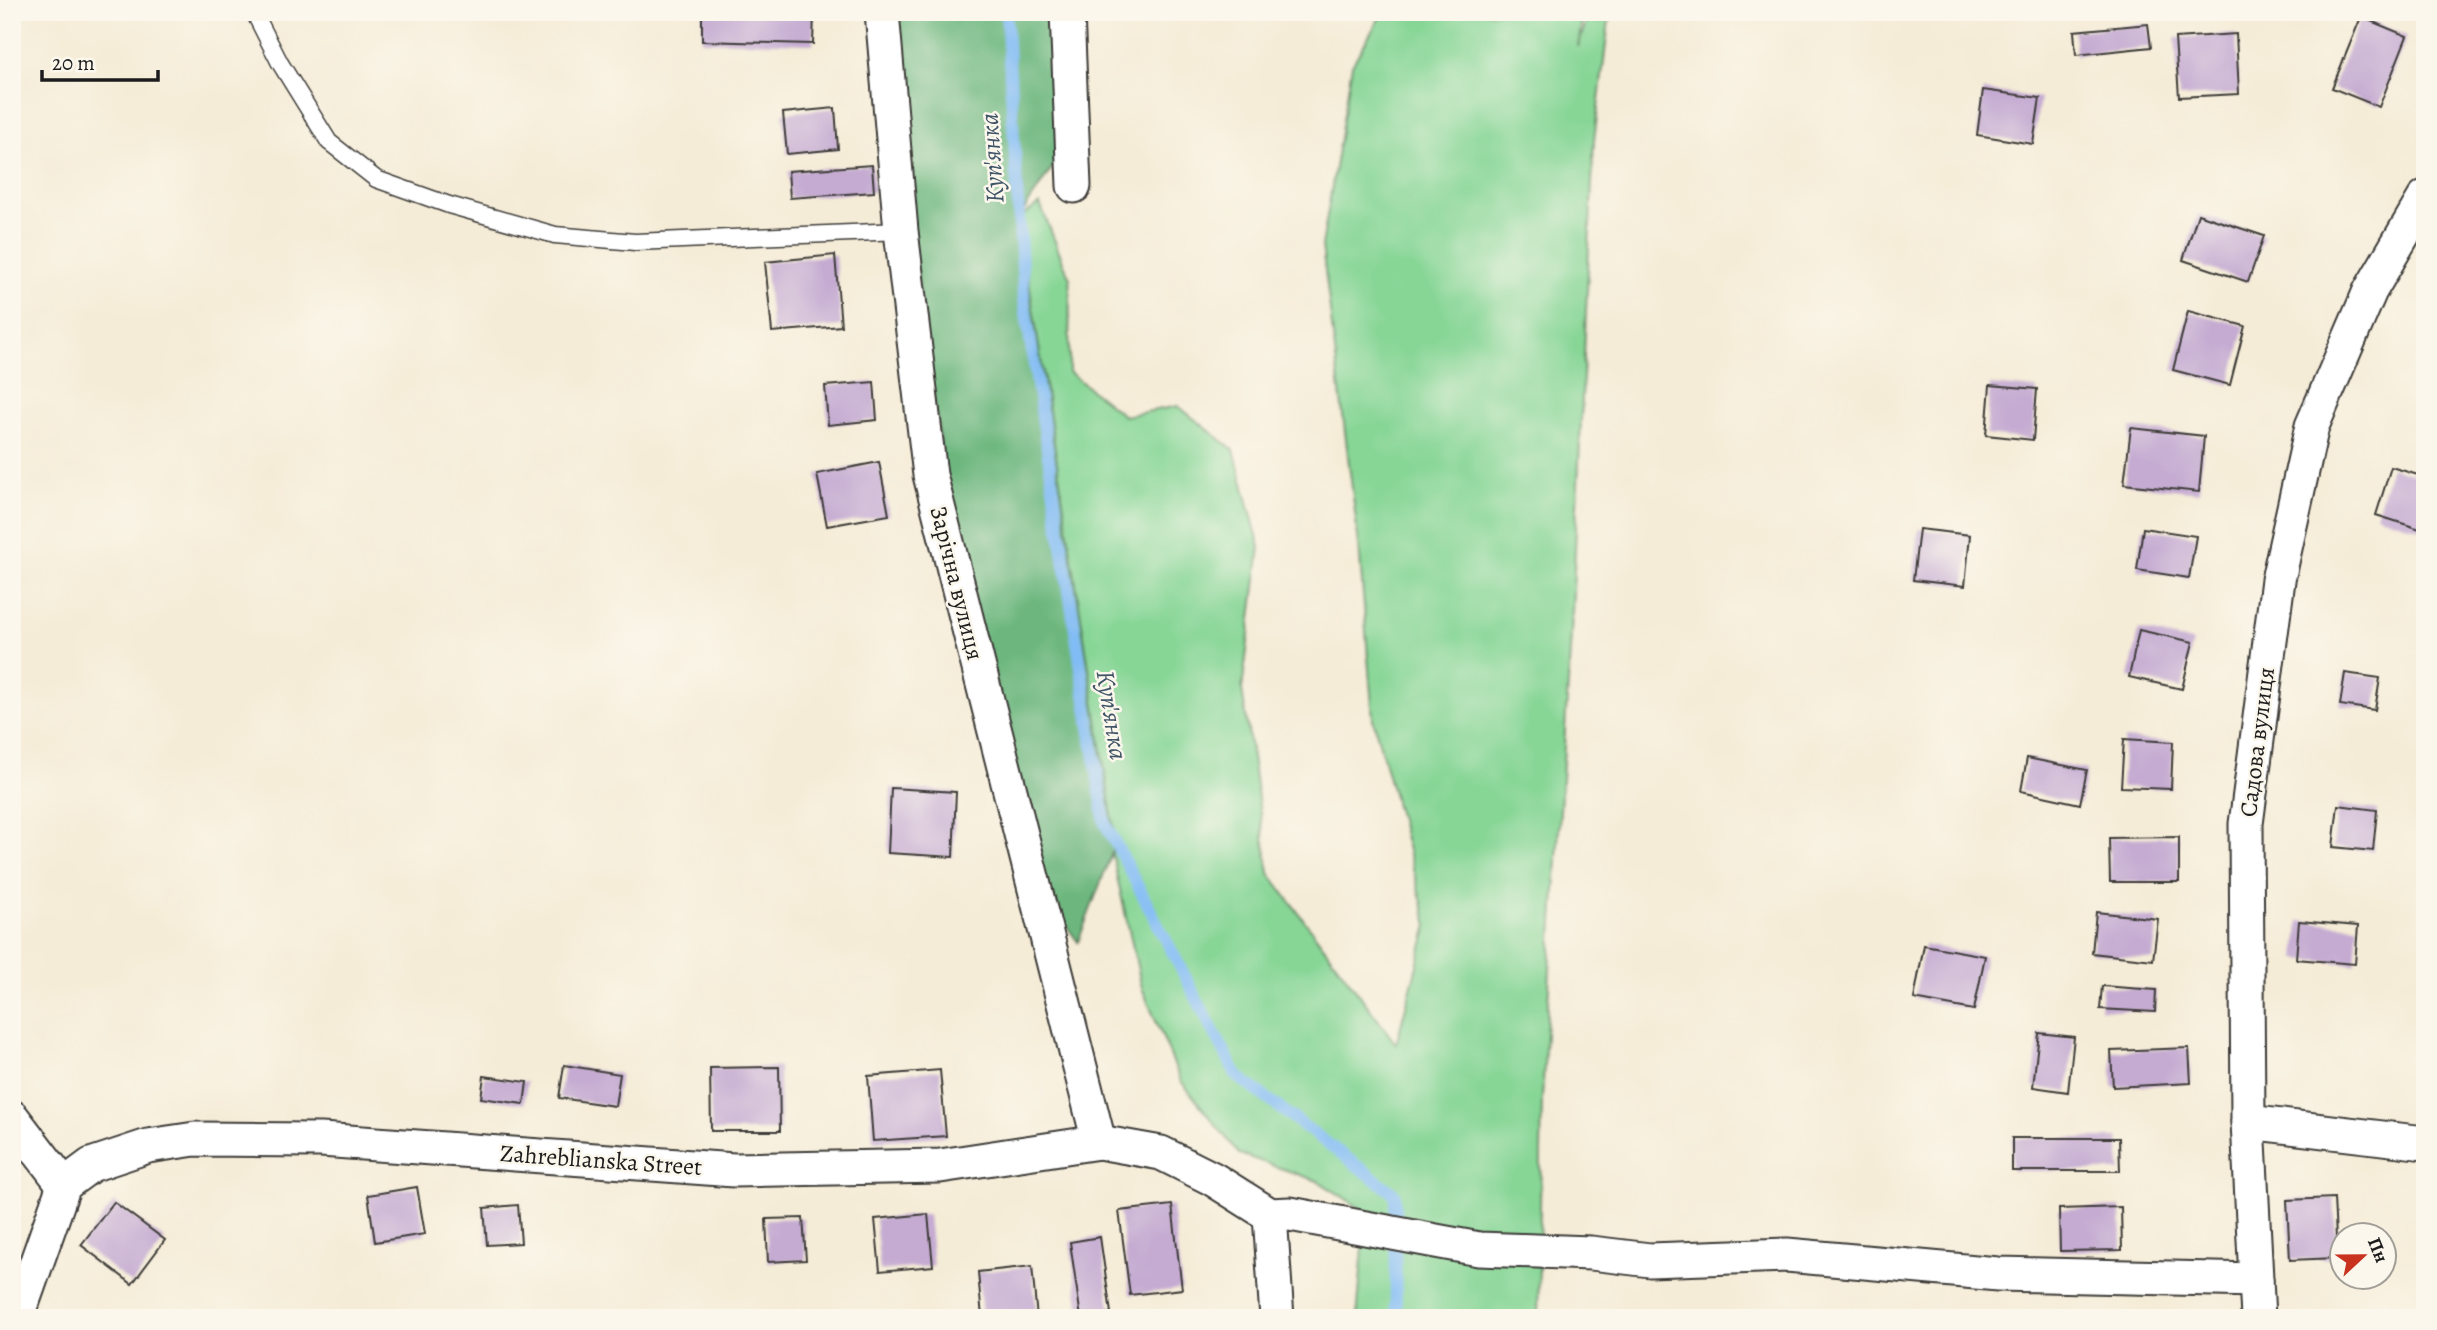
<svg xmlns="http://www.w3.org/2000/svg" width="2437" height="1330" font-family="Alegreya,serif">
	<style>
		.green { fill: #87d696; stroke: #527959; stroke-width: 2 }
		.forest { fill: #6db77f; stroke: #446a4e; stroke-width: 2 }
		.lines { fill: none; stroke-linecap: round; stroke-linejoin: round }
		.stream { stroke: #82bcf4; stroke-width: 12 }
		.building { fill: #c5abd2 }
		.service-casing { stroke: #3d3b38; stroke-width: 19 }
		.minor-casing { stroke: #3d3b38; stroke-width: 37 }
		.service { stroke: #fff; stroke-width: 16 }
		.minor { stroke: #fff; stroke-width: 33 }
		.labels { text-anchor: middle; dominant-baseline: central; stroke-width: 5; stroke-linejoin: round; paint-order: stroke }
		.street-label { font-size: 24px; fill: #1c1c1c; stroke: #fbf7ec }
		.water-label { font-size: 26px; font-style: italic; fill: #405468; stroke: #fbf7ec }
	</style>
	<rect width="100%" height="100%" fill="#fbf7ec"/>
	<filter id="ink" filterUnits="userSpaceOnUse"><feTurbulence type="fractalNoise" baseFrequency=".0143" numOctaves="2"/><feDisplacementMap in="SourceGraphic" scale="14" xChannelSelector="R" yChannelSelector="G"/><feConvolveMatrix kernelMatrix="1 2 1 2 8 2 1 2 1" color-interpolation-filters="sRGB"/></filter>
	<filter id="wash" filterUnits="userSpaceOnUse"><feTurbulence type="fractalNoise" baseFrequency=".00686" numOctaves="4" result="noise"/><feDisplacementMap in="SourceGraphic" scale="28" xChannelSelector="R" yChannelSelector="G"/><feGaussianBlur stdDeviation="1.57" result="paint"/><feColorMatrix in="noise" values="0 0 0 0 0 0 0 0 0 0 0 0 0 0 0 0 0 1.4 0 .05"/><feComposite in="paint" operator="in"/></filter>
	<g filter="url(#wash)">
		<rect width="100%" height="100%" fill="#f5ecd7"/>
		<path class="green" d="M1383,12H1583L1578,47L1589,12H1610L1594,140L1571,635L1542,1098L1538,1318H1357L1366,1212L1318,1181L1239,1154L1181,1081L1142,988L1105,823L1019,218L1040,204L1070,279L1069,372L1124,416L1178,406L1234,450L1260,547L1242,690L1269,873L1396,1044L1428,925L1373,719L1359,545L1322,246L1352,65Z"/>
		<path class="forest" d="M882,12H1060L1072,138L1019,218L1116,842L1078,942L1032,878L959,587Z"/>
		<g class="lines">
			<path class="stream" d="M1006,12L1024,300L1105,823L1237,1076L1395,1194L1396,1318"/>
		</g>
		<g id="blocks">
			<g class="building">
				<path d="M702,12H814L813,44L702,41Z"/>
				<path d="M2361,17L2407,36L2379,107L2332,88Z"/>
				<path d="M2148,24L2151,47L2076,55L2074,31Z"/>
				<path d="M2236,34L2239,94L2179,97L2175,38Z"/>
				<path d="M1983,90L2040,98L2033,144L1977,135Z"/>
				<path d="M835,108L838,149L787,154L783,113Z"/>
				<path d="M872,165L874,192L790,198L788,171Z"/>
				<path d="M2198,214L2264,236L2248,282L2183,260Z"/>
				<path d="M835,255L841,326L772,332L765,262Z"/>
				<path d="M2188,311L2245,326L2230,385L2173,370Z"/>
				<path d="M874,382L877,420L828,425L825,386Z"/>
				<path d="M1990,385L2037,389L2033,440L1986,435Z"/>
				<path d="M2131,428L2204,436L2199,492L2124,484Z"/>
				<path d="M879,462L889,515L827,526L817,474Z"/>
				<path d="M2391,467L2425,477L2423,530L2376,515Z"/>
				<path d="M2143,528L2196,536L2189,578L2137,570Z"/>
				<path d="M1919,529L1970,535L1965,586L1913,580Z"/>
				<path d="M2139,630L2193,642L2182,689L2129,677Z"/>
				<path d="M2345,673L2380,678L2375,710L2340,705Z"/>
				<path d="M2124,739L2173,742L2171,789L2121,787Z"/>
				<path d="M2027,758L2087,770L2080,804L2021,791Z"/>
				<path d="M891,788L956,792L953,857L888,853Z"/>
				<path d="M2338,805L2377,810L2373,851L2333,847Z"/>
				<path d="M2179,837V882H2110L2109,838Z"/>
				<path d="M2096,912L2158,919L2153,960L2092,953Z"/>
				<path d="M2299,921L2358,926L2355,964L2296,959Z"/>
				<path d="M1924,945L1985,956L1974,1010L1914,999Z"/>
				<path d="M2102,986L2156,990L2155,1012L2100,1009Z"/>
				<path d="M2039,1033L2074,1037L2068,1092L2033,1087Z"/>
				<path d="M2189,1048L2191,1083L2113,1087L2111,1051Z"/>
				<path d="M564,1065L620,1074L615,1106L559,1098Z"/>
				<path d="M779,1067L780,1131H711L710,1068Z"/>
				<path d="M940,1070L946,1136L873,1141L868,1076Z"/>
				<path d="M484,1076L527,1082L524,1104L481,1098Z"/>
				<path d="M2012,1138H2119L2120,1171H2012Z"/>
				<path d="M417,1187L425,1234L375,1242L368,1195Z"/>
				<path d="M2334,1198L2337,1258L2290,1260L2287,1200Z"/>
				<path d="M114,1202L165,1240L132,1284L81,1245Z"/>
				<path d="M518,1205L521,1243L487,1245L484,1208Z"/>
				<path d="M1172,1205L1182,1289L1130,1295L1119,1211Z"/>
				<path d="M2121,1207L2122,1250L2060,1251L2059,1209Z"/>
				<path d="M928,1214L933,1266L880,1271L875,1219Z"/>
				<path d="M803,1218L806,1260L768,1262L766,1219Z"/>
				<path d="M1100,1237L1111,1313L1081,1318L1070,1242Z"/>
				<path d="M1032,1266L1037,1318H982L978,1272Z"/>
			</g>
		</g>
	</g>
	<g filter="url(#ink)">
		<use href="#blocks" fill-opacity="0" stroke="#3d3b38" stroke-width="2"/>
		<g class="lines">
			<g class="service-casing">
				<path id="service" d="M254,12L280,63L329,142L376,179L449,205L555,235L635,242L901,231"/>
			</g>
			<g class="minor-casing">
				<g id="minor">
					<path d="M882,12L901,231L930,475L1099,1142"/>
					<path d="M1067,12L1074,186"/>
					<path d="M12,1117L64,1185"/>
					<path d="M2248,1122L2425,1143"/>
					<path d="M1270,1215L1290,1214L1479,1249L1591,1253L1650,1260L1787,1255L1998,1274L2256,1280"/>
					<path d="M1270,1215L1277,1318"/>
					<path d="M17,1318L64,1185L91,1165L148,1146L195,1139L321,1140L734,1170L940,1166L1099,1142L1161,1153L1213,1179L1270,1215"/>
					<path d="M2258,1318L2248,1122L2246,824L2278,580L2312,426L2370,291L2425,197"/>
				</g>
			</g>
			<use href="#service" class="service"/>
			<use href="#minor" class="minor"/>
		</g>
	</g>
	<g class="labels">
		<g class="street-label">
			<text transform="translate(957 583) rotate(76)">Зарічна вулиця</text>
			<text transform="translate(2257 742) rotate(-83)">Садова вулиця</text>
			<text transform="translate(601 1160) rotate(4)">Zahreblianska Street</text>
		</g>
		<g class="water-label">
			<text transform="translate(992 158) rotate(-94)">Куп'янка</text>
			<text transform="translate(1112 715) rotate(81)">Куп'янка</text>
		</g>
	</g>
	<rect width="2437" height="1330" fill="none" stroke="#fbf7ec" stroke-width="42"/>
	<g transform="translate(2363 1256) rotate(68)"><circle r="33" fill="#fbf7ec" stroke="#a29f99" stroke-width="2"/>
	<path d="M0-5L12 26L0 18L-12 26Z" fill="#c8321e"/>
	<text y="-10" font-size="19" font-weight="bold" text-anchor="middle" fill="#1c1c1c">Пн</text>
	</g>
	<path d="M42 70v10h116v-10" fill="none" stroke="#1c1c1c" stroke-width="3.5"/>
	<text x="52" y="70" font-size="21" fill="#1c1c1c" stroke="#fbf7ec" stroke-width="5" paint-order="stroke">20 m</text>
</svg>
